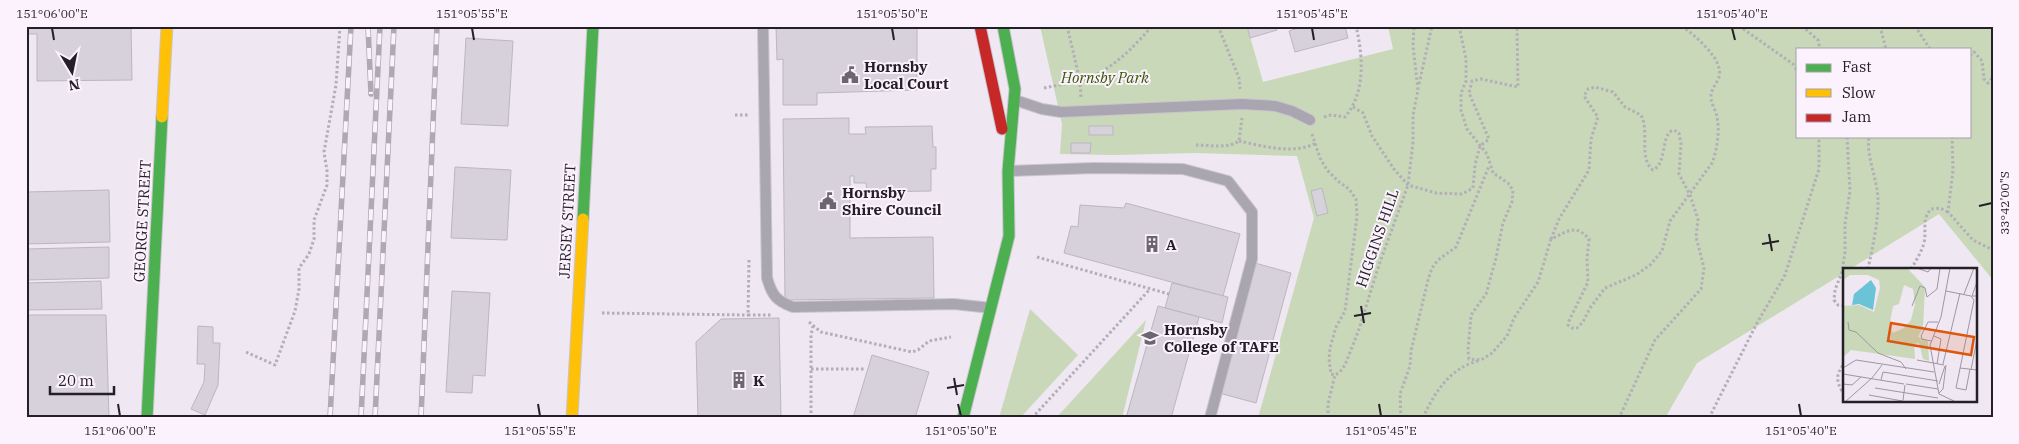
<svg xmlns="http://www.w3.org/2000/svg" width="2019" height="444" font-family="'IBM Plex Serif',serif">
	<style>
		.green { fill: #c8d8b8; fill-rule: evenodd }
		.building { fill: #d6d1da; stroke: #bcb7bf }
		.lines { fill: none; stroke-linecap: round; stroke-linejoin: round }
		.lane-casing { stroke: #cac4cd; stroke-width: 12 }
		.fast-casing { stroke: #cac4cd; stroke-width: 13 }
		.slow-casing { stroke: #cac4cd; stroke-width: 13 }
		.jam-casing { stroke: #cac4cd; stroke-width: 13 }
		.path { stroke: #b3aeb7; stroke-width: 3; stroke-dasharray: 2.5 2.5; stroke-linecap: butt }
		.lane { stroke: #a9a5b1; stroke-width: 10 }
		.fast { stroke: #4caf50; stroke-width: 11 }
		.slow { stroke: #ffc107; stroke-width: 11 }
		.jam { stroke: #c62828; stroke-width: 11 }
		.rail-casing { stroke: #aea9b2; stroke-width: 5.5 }
		.rail { stroke: #fbf2fe; stroke-width: 4; stroke-dasharray: 11; stroke-linecap: butt }
		.ticks { fill: none; stroke: #252027; stroke-width: 2 }
		.labels { text-anchor: middle; dominant-baseline: central; stroke-width: 4; stroke-linejoin: round; paint-order: stroke }
		.poi-label { font-size: 15px; font-weight: bold; fill: #252027; stroke: #fbf2fe; text-anchor: start }
		.park-label { font-size: 15px; font-style: italic; fill: #365700; stroke: #fbf2fe }
		.street-label { font-size: 15px; fill: #252027; stroke: #fbf2fe }
		.inset-road { fill: none; stroke: #9e97a1; stroke-width: 1 }
		.view { fill: #de560d; fill-opacity: 0.15; stroke: #de560d; stroke-width: 2.5 }
		.inset-edge { fill: none; stroke: #252027; stroke-width: 2.5 }
		.neatline { fill: none; stroke: #252027; stroke-width: 2 }
		.ticks-label { font-size: 12px; text-anchor: middle; fill: #252027 }
	</style>
	<rect width="100%" height="100%" fill="#efe7f2"/>
	<g class="green">
		<path d="M1040,26H1247L1263,82L1393,49L1388,26H1993V280L1939,214L1850,269H1844V273L1697,363L1665,418H1258L1314,218L1297,156L1196,153L1114,155L1060,154L1062,124ZM1798,49H1970V136H1798Z"/>
		<path d="M1030,309L1078,355L1020,418H999Z"/>
		<path d="M1146,320L1122,418H1056Z"/>
	</g>
	<g class="building">
		<path d="M26,26H131L132,80L37,81V34H26Z"/>
		<path d="M776,26H917V90L817,93V105H783V59L777,60Z"/>
		<path d="M1247,26H1276L1277,30L1250,38Z"/>
		<path d="M1304,26H1345L1348,38L1295,52L1289,31Z"/>
		<path d="M466,38L513,41L508,126L461,124Z"/>
		<path d="M849,118V134H866L865,127L932,126L933,147H936V169H931V191L867,192L866,183H854V176H850V238L933,237L934,298L785,300L783,119Z"/>
		<rect x="1089" y="126" width="24" height="9"/>
		<path d="M1071,143H1091L1090,153H1071Z"/>
		<path d="M455,167L511,170L507,240L451,238Z"/>
		<path d="M1322,188L1328,213L1317,216L1311,191Z"/>
		<path d="M109,190L110,242L26,244V192Z"/>
		<path d="M1126,203L1240,234L1223,296L1064,253L1071,226L1078,227L1080,205L1124,208Z"/>
		<path d="M109,247V278L26,280V249Z"/>
		<path d="M1255,263L1291,273L1256,403L1219,393Z"/>
		<path d="M101,281L102,309L26,310V283Z"/>
		<path d="M1172,283L1228,297L1222,323L1165,308Z"/>
		<path d="M452,291L490,293L485,376L473,375L472,393L446,392Z"/>
		<path d="M1158,306L1199,317L1171,418H1126Z"/>
		<path d="M26,315H106L109,418H26Z"/>
		<path d="M779,318L781,418H698L696,342L721,319Z"/>
		<path d="M198,326L213,327V343H220L218,385L205,415L191,409L204,382L205,364H197Z"/>
		<path d="M872,355L929,372L915,418H853Z"/>
	</g>
	<g class="lines">
		<g class="lane-casing">
			<g id="lane">
				<path d="M763,26L767,278C772,295 776,301 793,307L954,304L991,308"/>
				<path d="M1015,100L1042,109L1061,112L1242,104L1275,106L1292,111L1310,120"/>
				<path d="M1009,171L1094,168L1183,169L1228,181L1252,212V259L1210,418"/>
			</g>
		</g>
		<g class="fast-casing">
			<g id="fast">
				<path d="M583,219L593,26"/>
				<path d="M147,418L162,117"/>
				<path d="M963,418L1009,236L1008,171L1015,89L1003,26"/>
			</g>
		</g>
		<g class="slow-casing">
			<g id="slow">
				<path d="M162,117L167,26"/>
				<path d="M572,418L583,219"/>
			</g>
		</g>
		<g class="jam-casing">
			<path id="jam" d="M980,26L1002,129"/>
		</g>
		<g class="path">
			<path d="M1067,26L1080,81C1109,73 1133,48 1152,26"/>
			<path d="M1218,26L1239,78L1240,89"/>
			<path d="M1459,26L1466,59V81L1461,93V110L1467,129L1487,154L1493,173L1508,183L1513,190L1512,202L1503,223L1496,258L1486,294L1471,315L1468,351L1469,359L1481,360L1492,353L1507,336L1514,318L1538,282L1551,239C1567,232 1575,223 1589,239L1587,259L1588,282L1569,321L1568,325L1572,328H1577L1583,322L1590,308L1605,288L1636,275L1650,265L1662,251L1670,221L1712,163C1717,150 1720,131 1717,117C1716,111 1712,105 1711,99C1710,90 1716,85 1719,77C1724,59 1695,36 1682,26"/>
			<path d="M1739,26L1793,64L1798,72"/>
			<path d="M1802,26L1818,40L1820,49"/>
			<path d="M1880,26L1886,49"/>
			<path d="M1915,26L1930,49"/>
			<path d="M1970,56L1974,52L1982,61L1984,79L1988,83L1993,77"/>
			<path d="M1419,84L1432,26"/>
			<path d="M1044,88L1080,81L1081,97"/>
			<path d="M1353,107L1363,113L1372,136L1394,169L1408,185L1436,193L1462,194L1473,188L1475,165L1480,146L1489,139L1469,93L1472,81L1481,79L1518,87L1517,26"/>
			<path d="M735,115H750"/>
			<path d="M1324,117L1331,115L1345,117C1366,92 1363,56 1356,26"/>
			<path d="M1312,134L1320,158L1327,170L1339,182L1349,189L1356,199L1357,216L1345,311L1336,327L1330,348L1329,359L1331,374L1335,375L1340,372L1345,365L1358,332L1379,265L1408,185L1413,142V115L1418,90L1413,46L1414,26"/>
			<path d="M1952,136L1953,170L1948,212L1973,240L1993,250"/>
			<path d="M1239,141C1263,146 1293,155 1316,143"/>
			<path d="M1196,145C1210,145 1228,149 1239,141L1242,118"/>
			<path d="M1551,239L1559,219L1589,170L1591,139L1598,117L1584,96L1588,89L1595,87L1613,92L1625,107L1641,115C1650,131 1638,158 1653,170C1668,163 1660,133 1674,130L1679,133L1681,144L1679,174L1690,195L1698,219L1696,237L1704,268L1701,289L1655,340L1619,418"/>
			<path d="M1037,257L1169,294"/>
			<path d="M749,260L748,315H773"/>
			<path d="M1868,269C1872,250 1879,218 1878,199C1877,177 1866,157 1869,136"/>
			<path d="M1911,269C1916,261 1921,253 1924,243C1927,230 1921,220 1931,209L1940,208L1948,212"/>
			<path d="M1844,306L1838,305L1834,300L1835,290L1842,272L1845,252V224L1850,191L1847,136"/>
			<path d="M602,313L748,315"/>
			<path d="M809,322L821,332L912,352L918,350L929,341L951,337"/>
			<path d="M246,352L275,365L295,311L299,289V268L309,254L314,239V220L327,185V171L324,152L336,85L340,26"/>
			<path d="M811,369H865"/>
			<path d="M1842,391C1836,381 1836,374 1844,364"/>
			<path d="M811,418V335L813,326"/>
			<path d="M1032,418L1150,289"/>
			<path d="M1328,418V404L1335,375"/>
			<path d="M1401,418L1400,394L1410,366L1411,351L1428,280L1432,268L1438,260L1456,247L1489,166"/>
			<path d="M1423,418C1434,393 1450,368 1478,361"/>
			<path d="M1709,418L1757,323L1785,275L1819,169V136"/>
		</g>
		<use href="#lane" class="lane"/>
		<use href="#fast" class="fast"/>
		<use href="#slow" class="slow"/>
		<use href="#jam" class="jam"/>
		<g class="rail-casing">
			<g id="rail">
				<path d="M368,26L371,94"/>
				<path d="M330,418L351,26"/>
				<path d="M361,418L380,26"/>
				<path d="M375,418L394,26"/>
				<path d="M421,418L437,26"/>
			</g>
		</g>
		<use href="#rail" class="rail"/>
	</g>
	<path class="ticks" d="M52,28L54,40M472,28L474,40M892,28L894,40M1312,28L1314,40M1732,28L1735,40M1979,206L1992,203M1769,234L1772,251M1762,244L1779,241M1361,306L1364,323M1354,316L1371,313M954,378L957,395M947,388L964,385M118,404L120,416M538,404L540,416M958,404L961,416M1379,404L1381,416M1799,404L1801,416"/>
	<defs>
		<g id="civic-bare" transform="scale(1.35)"><path d="M-.6-6.5H3V-4.5H.6V-3L4-1V1h2V6H-6V1h2V-1L-.6-3ZM-1.2 2.5V6h2.4V2.5Z" fill="#6c666e" stroke="#fbf2fe" stroke-width="2.5" paint-order="stroke"/></g>
		<g id="building-bare" transform="scale(1.35)"><path d="M-4-6H4V6H1V3H-1V6H-4ZM-2.5-4.3h1.7v1.8h-1.7ZM.8-4.3h1.7v1.8H.8ZM-2.5-1h1.7V.8h-1.7ZM.8-1h1.7V.8H.8Z" fill="#6c666e" stroke="#fbf2fe" stroke-width="2.5" paint-order="stroke"/></g>
		<g id="university-bare" transform="scale(1.35)"><path d="M0-5L7-2L0 1L-7-2ZM-4 1L0 2.5L4 1V4Q0 6-4 4Z" fill="#6c666e" stroke="#fbf2fe" stroke-width="2.5" paint-order="stroke"/></g>
	</defs>
	<g fill-rule="evenodd">
		<use href="#civic-bare" x="850" y="75"/>
		<use href="#civic-bare" x="828" y="201"/>
		<use href="#building-bare" x="1152" y="244"/>
		<use href="#university-bare" x="1150" y="338"/>
		<use href="#building-bare" x="739" y="380"/>
	</g>
	<g class="labels">
		<g class="poi-label">
			<text x="864" y="66">Hornsby<tspan x="864" dy="17">Local Court</tspan></text>
			<text x="842" y="192">Hornsby<tspan x="842" dy="17">Shire Council</tspan></text>
			<text x="1166" y="244">A</text>
			<text x="1164" y="329">Hornsby<tspan x="1164" dy="17">College of TAFE</tspan></text>
			<text x="753" y="380">K</text>
		</g>
		<g class="park-label">
			<text x="1105" y="77">Hornsby Park</text>
		</g>
		<g class="street-label">
			<text transform="translate(142 221) rotate(-87)">GEORGE STREET</text>
			<text transform="translate(567 221) rotate(-87)">JERSEY STREET</text>
			<text transform="translate(1377 238) rotate(-71)">HIGGINS HILL</text>
		</g>
	</g>
	<g transform="translate(1843 268)">
		<rect width="134" height="134" fill="#efe7f2"/>
		<path d="M0,0L65,1L82,19L80,59L75,69L85,73L86,93L80,91L76,75L71,76L72,91L8,82L0,89V38L16,37L31,44L37,20L36,12L25,7H7L0,12ZM61,17L70,21L72,36L68,52L61,60L50,65L46,59L50,38L56,36Z" fill="#c8d8b8" fill-rule="evenodd"/>
		<path d="M28,12L33,20L30,42L16,36L9,37L11,26Z" fill="#6bc3d7"/>
		<path class="inset-road" d="M74,0L85,4L88,0M107,0L98,49L87,77L96,126L111,133M134,14L129,28H134M94,21L97,0M103,23L128,28L131,32L113,120M121,26L131,0M69,38L77,18L82,20L84,29L94,21M5,54L6,62L13,64L35,85L58,94L63,101M91,68L98,71L94,96M88,73L79,71L78,68L85,54H95M74,92L101,97M100,96L117,25M0,100L13,92L91,104M117,100L134,102M128,102L134,71M0,106L61,116M38,112L40,104L95,113M0,116L9,117L18,109M63,116L95,121M96,116L102,98M32,120L95,130M113,120L123,122L127,101M96,125L100,121L103,97M26,127L65,134M60,132L62,117M2,134L29,110L39,97"/>
		<path class="view" d="M48,55L131,69L128,87L45,73Z"/>
		<rect width="134" height="134" class="inset-edge"/>
	</g>
	<rect width="2019" height="444" fill="none" stroke="#fbf2fe" stroke-width="55"/>
	<rect x="1796" y="48" width="175" height="90" fill="#fbf2fe" stroke="#a59ea8"/>
	<rect x="1806" y="64" width="25" height="8" fill="#4caf50" stroke="#a59ea8"/>
	<text x="1842" y="72" font-size="15" fill="#252027">Fast</text>
	<rect x="1806" y="89" width="25" height="8" fill="#ffc107" stroke="#a59ea8"/>
	<text x="1842" y="98" font-size="15" fill="#252027">Slow</text>
	<rect x="1806" y="114" width="25" height="8" fill="#c62828" stroke="#a59ea8"/>
	<text x="1842" y="122" font-size="15" fill="#252027">Jam</text>
	<g transform="translate(72 72) rotate(170)" stroke="#fbf2fe" stroke-width="4" paint-order="stroke">
	<path d="M0-4L9 19L0 12L-9 19Z" fill="#252027"/>
	<text y="-8" font-size="14" font-weight="bold" text-anchor="middle" fill="#252027">N</text>
	</g>
	<path d="M50 386v8h64v-8" fill="none" stroke="#252027" stroke-width="2.5"/>
	<text x="58" y="386" font-size="15" fill="#252027" stroke="#fbf2fe" stroke-width="4" paint-order="stroke">20 m</text>
	<rect x="28" y="28" width="1964" height="388" class="neatline"/>
	<g class="ticks-label">
		<text x="52" y="18">151°06'00"E</text>
		<text x="472" y="18">151°05'55"E</text>
		<text x="892" y="18">151°05'50"E</text>
		<text x="1312" y="18">151°05'45"E</text>
		<text x="1732" y="18">151°05'40"E</text>
		<text transform="translate(2005 203) rotate(-90)" y="4">33°42'00"S</text>
		<text x="120" y="435">151°06'00"E</text>
		<text x="540" y="435">151°05'55"E</text>
		<text x="961" y="435">151°05'50"E</text>
		<text x="1381" y="435">151°05'45"E</text>
		<text x="1801" y="435">151°05'40"E</text>
	</g>
</svg>
